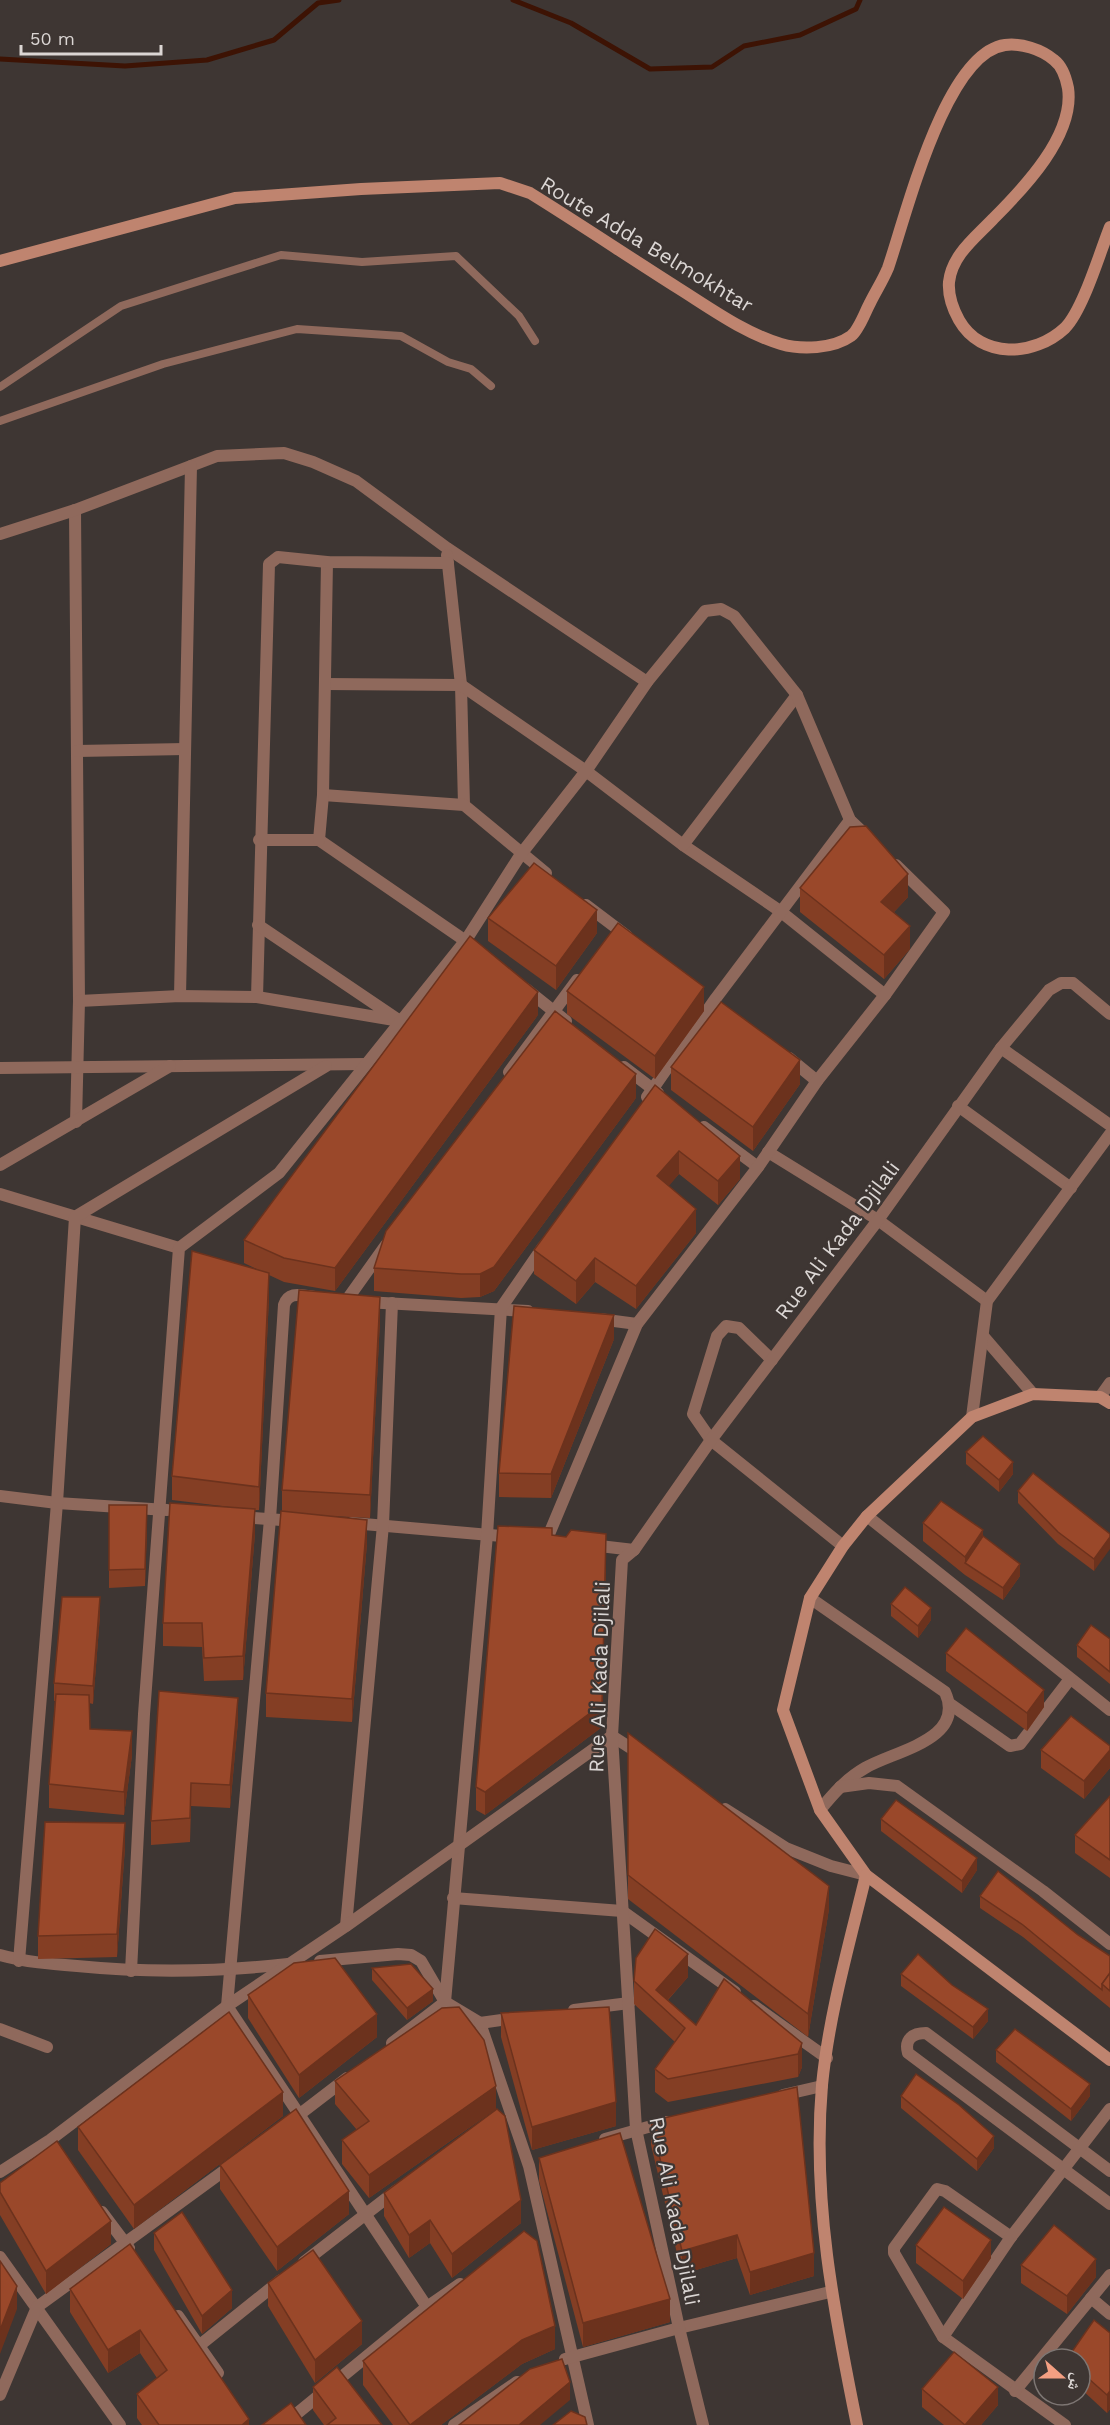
<svg xmlns="http://www.w3.org/2000/svg" width="1110" height="2425" font-family="'Work Sans','Noto Naskh Arabic',sans-serif">
	<style>
		.lines { fill: none; stroke-linecap: round; stroke-linejoin: round }
		.stream { stroke: #3d1304; stroke-width: 5 }
		.lane { stroke: #8f695c; stroke-width: 8 }
		.street { stroke: #8f695c; stroke-width: 12 }
		.secondary { stroke: #bf846f; stroke-width: 12 }
		.wall { fill: #843e24 }
		.shaded-wall { fill: #6c321d }
		.building { fill: #9a482a; stroke: #6c321d; stroke-width: 1.5 }
		.labels { text-anchor: middle; dominant-baseline: central; stroke-width: 4.5; stroke-linejoin: round; paint-order: stroke }
		.street-label { font-size: 21px; fill: #dbd6d4; stroke: #3e3633 }
	</style>
	<rect width="100%" height="100%" fill="#3e3633"/>
	<g class="lines">
		<g class="stream">
			<path d="M513,0L571,23L650,69L712,67L744,46L800,35L856,9L860,0"/>
			<path d="M0,59L125,66L207,60L274,40L318,3L339,0"/>
		</g>
		<g class="lane">
			<path d="M0,387L121,306L281,255L362,262L456,256L519,316L535,341"/>
			<path d="M0,421L163,364L297,329L401,336L448,362L471,369L491,386"/>
		</g>
		<g class="street">
			<path d="M75,510L79,1001L76,1122"/>
			<path d="M0,534L75,510L217,456L284,453L313,462L356,481L447,548L647,682"/>
			<path d="M447,555L461,685L464,805"/>
			<path d="M325,684L461,685L586,771L683,845L780,911L885,995"/>
			<path d="M77,751L185,749"/>
			<path d="M323,795L464,805L546,873"/>
			<path d="M259,840H319L470,944"/>
			<path d="M319,840L323,795L327,562"/>
			<path d="M683,845L797,695"/>
			<path d="M586,905L627,936"/>
			<path d="M526,989L566,1021"/>
			<path d="M180,996L191,466"/>
			<path d="M257,997L269,564L278,557L327,562L448,563"/>
			<path d="M79,1001L180,996L257,997L400,1021L258,925"/>
			<path d="M1001,1048L1110,1125"/>
			<path d="M789,1058L817,1081"/>
			<path d="M624,1067L658,1093"/>
			<path d="M0,1068L366,1064"/>
			<path d="M509,1072L577,980"/>
			<path d="M647,1097L716,998L850,820"/>
			<path d="M958,1106L1071,1188"/>
			<path d="M704,1127L758,1167"/>
			<path d="M768,1152L878,1220L987,1301"/>
			<path d="M0,1165L170,1066"/>
			<path d="M0,1194L179,1248"/>
			<path d="M315,1297C302,1296 289,1290 284,1305L270,1519L227,2006L427,2307"/>
			<path d="M346,1301L386,1245"/>
			<path d="M365,1302L528,1311"/>
			<path d="M599,1319L637,1324"/>
			<path d="M983,1336L1033,1394"/>
			<path d="M772,1360L739,1328L726,1326L717,1336L693,1414L711,1440L843,1546"/>
			<path d="M1100,1397L1110,1383"/>
			<path d="M972,1417L987,1301L1110,1134"/>
			<path d="M0,1496L57,1503L167,1510"/>
			<path d="M867,1516L1110,1710"/>
			<path d="M241,1517L295,1521"/>
			<path d="M352,1523L514,1537"/>
			<path d="M547,1539L637,1324L758,1167L817,1081L885,995L944,912L896,865"/>
			<path d="M591,1545L634,1550"/>
			<path d="M810,1598L945,1692C967,1740 893,1751 865,1768C846,1779 833,1794 820,1810"/>
			<path d="M950,1704L1010,1746L1020,1744L1070,1679"/>
			<path d="M840,1787L869,1783L897,1786L1043,1891L1110,1944"/>
			<path d="M725,1809L786,1848L831,1866L866,1875"/>
			<path d="M453,1898L622,1911L735,1992"/>
			<path d="M346,1926L383,1525L392,1303"/>
			<path d="M0,1955C25,1962 51,1964 77,1966C148,1973 217,1972 288,1964"/>
			<path d="M19,1961L57,1503L75,1217L326,1066"/>
			<path d="M320,1961L398,1954L411,1955L421,1961L445,2002L480,2023L529,2166L588,2425"/>
			<path d="M131,1971L144,1714L179,1248L279,1173L466,940L521,854L586,771L647,682L705,611L721,609L734,616L797,695L850,820L869,838"/>
			<path d="M754,2006L827,2058"/>
			<path d="M574,2010L629,2003"/>
			<path d="M480,2023L515,2018"/>
			<path d="M0,2029L47,2047"/>
			<path d="M392,2043L445,2002L487,1535L501,1308L543,1247"/>
			<path d="M783,2095L822,2086"/>
			<path d="M287,2124L347,2078"/>
			<path d="M605,2139L666,2122"/>
			<path d="M1110,2171L926,2033C913,2033 904,2039 908,2053L1110,2204"/>
			<path d="M0,2172L50,2140L227,2006L346,1926L612,1736L640,1754"/>
			<path d="M102,2212L129,2248"/>
			<path d="M1011,2237L945,2191L937,2189L894,2248V2253L943,2337L1065,2425"/>
			<path d="M0,2257L120,2425"/>
			<path d="M304,2262L397,2190"/>
			<path d="M1091,2298L1110,2314"/>
			<path d="M178,2316L218,2373"/>
			<path d="M943,2337L1011,2237L1110,2109"/>
			<path d="M200,2345L281,2280"/>
			<path d="M565,2359L679,2328L830,2292"/>
			<path d="M1015,2391L1110,2275"/>
			<path d="M0,2395L37,2307L232,2165"/>
			<path d="M283,2425L427,2307L460,2284"/>
			<path d="M454,2425L517,2382"/>
			<path d="M703,2425L679,2328L636,2129L612,1736L622,1560L634,1550L711,1440L878,1220L1001,1048L1049,990L1061,983H1073L1110,1014"/>
		</g>
		<g class="secondary">
			<path d="M0,261L235,198L361,189L500,183L530,193C580,224 629,257 678,288C710,308 744,333 781,344C801,350 833,349 851,336C859,330 865,312 870,303C876,291 883,280 888,268C906,216 945,53 1005,45C1021,43 1041,49 1054,60C1062,66 1066,78 1068,88C1075,135 1024,188 993,219C975,238 952,255 949,282C948,295 953,309 959,320C981,359 1034,357 1065,328C1083,310 1100,252 1110,227"/>
			<path d="M1110,1403L1100,1397L1033,1394L972,1417L867,1516L843,1546L810,1598L783,1710L820,1810L866,1875L1110,2060"/>
			<path d="M857,2425C834,2312 812,2201 822,2085C829,2014 849,1945 866,1875"/>
		</g>
	</g>
	<g class="wall">
		<path d="M800,888L908,897L894,912L910,949L884,979L800,912Z"/>
		<path d="M488,918L597,933L556,990L488,941Z"/>
		<path d="M567,991L704,1011L655,1079L567,1014Z"/>
		<path d="M538,1015L335,1291L284,1282L269,1275V1297L259,1510H255V1533L243,1680L204,1681L202,1647L163,1646V1623L247,1509L172,1500V1476L261,1271L244,1263V1240Z"/>
		<path d="M671,1067L800,1084L753,1151L671,1090Z"/>
		<path d="M655,1085L740,1179L718,1205L679,1174L668,1186L696,1233L636,1309L595,1282L576,1304L534,1274V1250Z"/>
		<path d="M636,1098L494,1291L480,1297L461,1298L374,1291V1268Z"/>
		<path d="M380,1320L370,1518L331,1516L367,1543L352,1722L266,1717V1693L282,1511V1490Z"/>
		<path d="M614,1339L551,1498L499,1497V1473Z"/>
		<path d="M966,1452L1013,1474L999,1492L966,1464Z"/>
		<path d="M1018,1491L1110,1534L1094,1571L1058,1544L1018,1503Z"/>
		<path d="M109,1505L147,1523L145,1586L109,1588Z"/>
		<path d="M923,1523L983,1536L1020,1576L1003,1600L965,1575L923,1541Z"/>
		<path d="M552,1535L606,1557L602,1727L485,1815L476,1810V1787Z"/>
		<path d="M891,1604L931,1620L918,1638L891,1616Z"/>
		<path d="M100,1615L93,1704L89,1703L90,1729L132,1755L124,1815L49,1808V1784L55,1701H54V1683Z"/>
		<path d="M1110,1639V1684L1077,1657V1645Z"/>
		<path d="M946,1653L1044,1707L1027,1731L946,1671Z"/>
		<path d="M238,1721L230,1808L191,1806L190,1842L151,1845V1821Z"/>
		<path d="M628,1733L829,1909L808,2037L628,1899Z"/>
		<path d="M1110,1746V1768L1084,1799L1041,1768V1750Z"/>
		<path d="M1110,1796V1878L1075,1853V1835Z"/>
		<path d="M881,1819L977,1870L962,1893L881,1831Z"/>
		<path d="M125,1847L117,1957L38,1959V1936Z"/>
		<path d="M980,1896L1078,1935L1110,1956V2008L1023,1937L980,1908Z"/>
		<path d="M372,1968L433,2001L407,2020L372,1980Z"/>
		<path d="M901,1974L988,2021L973,2039L901,1986Z"/>
		<path d="M688,1977L668,2000L696,2025L802,2043V2067L798,2077L668,2102L655,2092V2069L675,2042L634,2004V1981Z"/>
		<path d="M248,1995L377,2037L299,2098L248,2018Z"/>
		<path d="M501,2013L616,2126L532,2150L501,2037Z"/>
		<path d="M996,2050L1090,2096L1071,2121L996,2062Z"/>
		<path d="M335,2081L496,2109L369,2198L342,2164V2140L357,2130L335,2104Z"/>
		<path d="M901,2096L994,2148L977,2171L901,2108Z"/>
		<path d="M283,2116L134,2229L78,2150V2127Z"/>
		<path d="M651,2121L814,2276L750,2295L737,2258L682,2274L651,2145Z"/>
		<path d="M539,2158L670,2322L583,2347L539,2181Z"/>
		<path d="M220,2165L349,2214L277,2271L220,2189Z"/>
		<path d="M0,2183L111,2244L46,2294L0,2215Z"/>
		<path d="M384,2193L521,2223L452,2278L430,2243L409,2258L384,2216Z"/>
		<path d="M154,2233L232,2308L202,2334L154,2250Z"/>
		<path d="M130,2244L249,2425H142L137,2418V2394L157,2378L140,2353L108,2373L70,2312V2289Z"/>
		<path d="M916,2245L991,2258L963,2299L916,2263Z"/>
		<path d="M1021,2265L1096,2277L1067,2314L1021,2283Z"/>
		<path d="M268,2283L362,2344L315,2383L268,2306Z"/>
		<path d="M1110,2333V2409L1107,2413L1080,2388V2359Z"/>
		<path d="M555,2349L522,2364L441,2425H393L363,2385V2361Z"/>
		<path d="M313,2387L382,2425H324L313,2410Z"/>
		<path d="M922,2389L998,2405L981,2425H944L922,2407Z"/>
	</g>
	<g class="shaded-wall">
		<path d="M908,874V897L881,926V902Z"/>
		<path d="M597,910V933L556,990V966Z"/>
		<path d="M910,926V949L884,979V955Z"/>
		<path d="M704,987V1011L655,1079V1056Z"/>
		<path d="M538,992V1015L335,1291V1268Z"/>
		<path d="M800,1060V1084L753,1151V1127Z"/>
		<path d="M636,1074V1098L494,1291L480,1297V1274Z"/>
		<path d="M679,1151V1174L657,1200V1176Z"/>
		<path d="M740,1156V1179L718,1205V1181Z"/>
		<path d="M696,1209V1233L636,1309V1286Z"/>
		<path d="M595,1258V1282L576,1304V1281Z"/>
		<path d="M269,1273V1297L259,1510V1487Z"/>
		<path d="M380,1297V1320L370,1518V1495Z"/>
		<path d="M614,1315V1339L551,1498V1474Z"/>
		<path d="M1013,1462V1474L999,1492V1480Z"/>
		<path d="M147,1505V1523L145,1586V1569Z"/>
		<path d="M255,1509V1533L243,1680V1656Z"/>
		<path d="M367,1520V1543L352,1722V1699Z"/>
		<path d="M983,1530V1548L965,1563V1557Z"/>
		<path d="M606,1534L602,1727L485,1815V1792Z"/>
		<path d="M1110,1537V1549L1094,1571V1559Z"/>
		<path d="M1020,1564V1576L1003,1600V1588Z"/>
		<path d="M100,1597V1615L93,1704V1686Z"/>
		<path d="M931,1608V1620L918,1638V1626Z"/>
		<path d="M1044,1690V1707L1027,1731V1713Z"/>
		<path d="M238,1698V1721L230,1808V1785Z"/>
		<path d="M132,1731V1755L124,1815V1792Z"/>
		<path d="M1110,1750V1768L1084,1799V1781Z"/>
		<path d="M125,1823V1847L117,1957V1934Z"/>
		<path d="M977,1858V1870L962,1893V1881Z"/>
		<path d="M829,1886V1909L808,2037V2014Z"/>
		<path d="M688,1954V1977L662,2006L656,1990Z"/>
		<path d="M433,1989V2001L407,2020V2008Z"/>
		<path d="M988,2009V2021L973,2039V2027Z"/>
		<path d="M377,2014V2037L299,2098V2075Z"/>
		<path d="M802,2043V2067L798,2077V2054Z"/>
		<path d="M1090,2084V2096L1071,2121V2109Z"/>
		<path d="M496,2086V2109L369,2198V2175Z"/>
		<path d="M283,2092V2116L134,2229V2205Z"/>
		<path d="M616,2102V2126L532,2150V2127Z"/>
		<path d="M994,2136V2148L977,2171V2159Z"/>
		<path d="M349,2191V2214L277,2271V2247Z"/>
		<path d="M521,2200V2223L452,2278V2254Z"/>
		<path d="M430,2220V2243L409,2258V2235Z"/>
		<path d="M111,2221V2244L46,2294V2271Z"/>
		<path d="M737,2235V2258L682,2274V2251Z"/>
		<path d="M991,2240V2258L963,2299V2281Z"/>
		<path d="M814,2253V2276L750,2295V2272Z"/>
		<path d="M1096,2259V2277L1067,2314V2296Z"/>
		<path d="M17,2286V2309L0,2354V2330Z"/>
		<path d="M232,2290V2308L202,2334V2316Z"/>
		<path d="M670,2299V2322L583,2347V2323Z"/>
		<path d="M362,2321V2344L315,2383V2360Z"/>
		<path d="M555,2326V2349L522,2364L441,2425H410L522,2340Z"/>
		<path d="M140,2330V2353L108,2373V2350Z"/>
		<path d="M570,2382V2400L540,2425H519Z"/>
		<path d="M998,2387V2405L981,2425H965Z"/>
		<path d="M1110,2391V2409L1107,2413V2395Z"/>
		<path d="M249,2419V2425H242Z"/>
	</g>
	<g class="building">
		<path d="M866,826L908,874L881,902L910,926L884,955L800,888L850,827Z"/>
		<path d="M534,863L597,910L556,966L488,918Z"/>
		<path d="M618,923L704,987L655,1056L567,991Z"/>
		<path d="M470,936L538,992L335,1268L284,1258L244,1240Z"/>
		<path d="M721,1002L800,1060L753,1127L671,1067Z"/>
		<path d="M555,1011L636,1074L494,1267L480,1274H461L374,1268L386,1231Z"/>
		<path d="M655,1085L740,1156L718,1181L679,1151L657,1176L696,1209L636,1286L595,1258L576,1281L534,1250Z"/>
		<path d="M192,1251L269,1273L259,1487L172,1476Z"/>
		<path d="M299,1290L380,1297L370,1495L282,1490Z"/>
		<path d="M514,1306L614,1315L551,1474L499,1473Z"/>
		<path d="M983,1436L1013,1462L999,1480L966,1452Z"/>
		<path d="M1033,1473L1110,1534V1537L1094,1559L1058,1532L1018,1491Z"/>
		<path d="M941,1501L983,1530L965,1557L923,1523Z"/>
		<path d="M170,1503L255,1509L243,1656L204,1658L202,1623H163Z"/>
		<path d="M109,1505H147L145,1569L109,1570Z"/>
		<path d="M281,1511L367,1520L352,1699L266,1693Z"/>
		<path d="M498,1526L552,1528V1535L566,1537L571,1530L606,1534L602,1704L485,1792L476,1787Z"/>
		<path d="M983,1536L1020,1564L1003,1588L965,1563Z"/>
		<path d="M905,1587L931,1608L918,1626L891,1604Z"/>
		<path d="M62,1597H100L93,1686L54,1683Z"/>
		<path d="M1091,1625L1110,1639V1672L1077,1645Z"/>
		<path d="M966,1628L1044,1690L1027,1713L946,1653Z"/>
		<path d="M159,1691L238,1698L230,1785L191,1783L190,1818L151,1821Z"/>
		<path d="M56,1694L89,1695L90,1729L132,1731L124,1792L49,1784Z"/>
		<path d="M1071,1716L1110,1746V1750L1084,1781L1041,1750Z"/>
		<path d="M628,1733L829,1886L808,2014L628,1875Z"/>
		<path d="M1110,1796V1860L1075,1835Z"/>
		<path d="M896,1800L977,1858L962,1881L881,1819Z"/>
		<path d="M45,1822L125,1823L117,1934L38,1936Z"/>
		<path d="M998,1871L1078,1935L1110,1956V1973L1102,1984V1990L1023,1925L980,1896Z"/>
		<path d="M655,1929L688,1954L656,1990L696,2025L724,1979L802,2043L798,2054L668,2079L655,2069L685,2028L634,1981L636,1958Z"/>
		<path d="M918,1954L952,1985L988,2009L973,2027L901,1974Z"/>
		<path d="M335,1958L377,2014L299,2075L248,1995L294,1963Z"/>
		<path d="M411,1964L433,1989L407,2008L372,1968Z"/>
		<path d="M1110,1973V1991L1102,1984Z"/>
		<path d="M459,2007L484,2040L496,2086L369,2175L342,2140L369,2121L335,2081L442,2008Z"/>
		<path d="M609,2007L616,2102L532,2127L501,2013Z"/>
		<path d="M229,2012L283,2092L134,2205L78,2127Z"/>
		<path d="M1015,2029L1090,2084L1071,2109L996,2050Z"/>
		<path d="M916,2074L959,2105L994,2136L977,2159L901,2096Z"/>
		<path d="M797,2087L814,2253L750,2272L737,2235L682,2251L651,2121Z"/>
		<path d="M296,2109L349,2191L277,2247L220,2165Z"/>
		<path d="M497,2109L505,2116L521,2200L452,2254L430,2220L409,2235L384,2193Z"/>
		<path d="M620,2133L670,2299L583,2323L539,2158Z"/>
		<path d="M57,2141L111,2221L46,2271L0,2192V2183Z"/>
		<path d="M944,2207L991,2240L963,2281L916,2245Z"/>
		<path d="M182,2212L232,2290L202,2316L154,2233Z"/>
		<path d="M1054,2225L1096,2259L1067,2296L1021,2265Z"/>
		<path d="M524,2231L537,2241L555,2326L522,2340L410,2425L363,2361Z"/>
		<path d="M130,2244L249,2419L242,2425H159L137,2394L167,2370L140,2330L108,2350L70,2289Z"/>
		<path d="M313,2250L362,2321L315,2360L268,2283Z"/>
		<path d="M0,2261L17,2286L0,2330Z"/>
		<path d="M1094,2320L1110,2333V2391L1107,2395L1080,2371V2359H1067Z"/>
		<path d="M954,2352L998,2387L965,2425L922,2389Z"/>
		<path d="M562,2359L570,2382L519,2425H459L530,2369Z"/>
		<path d="M337,2367L382,2425H327L336,2418L313,2387Z"/>
		<path d="M291,2403L306,2425H262Z"/>
		<path d="M571,2411L585,2417L587,2425H553Z"/>
	</g>
	<g class="labels">
		<g class="street-label">
			<text transform="translate(647 244) rotate(31)">Route Adda Belmokhtar</text>
			<text transform="translate(837 1240) rotate(-53)">Rue Ali Kada Djilali</text>
			<text transform="translate(599 1677) rotate(-88)">Rue Ali Kada Djilali</text>
			<text transform="translate(675 2211) rotate(79)">Rue Ali Kada Djilali</text>
		</g>
	</g>
	<g transform="translate(1062 2377) rotate(111)"><circle r="28" fill="#3e3633" stroke="#7d7673" stroke-width="1.5"/>
	<path d="M0-4.5L10 22L0 15L-10 22Z" fill="#f39f82"/>
	<text y="-9" font-size="16" font-weight="bold" text-anchor="middle" fill="#dbd6d4">ش</text>
	</g>
	<path d="M21 45v9h140v-9" fill="none" stroke="#dbd6d4" stroke-width="3"/>
	<text x="30" y="45" font-size="18" fill="#dbd6d4" stroke="#3e3633" stroke-width="4.5" paint-order="stroke">50 m</text>
</svg>
